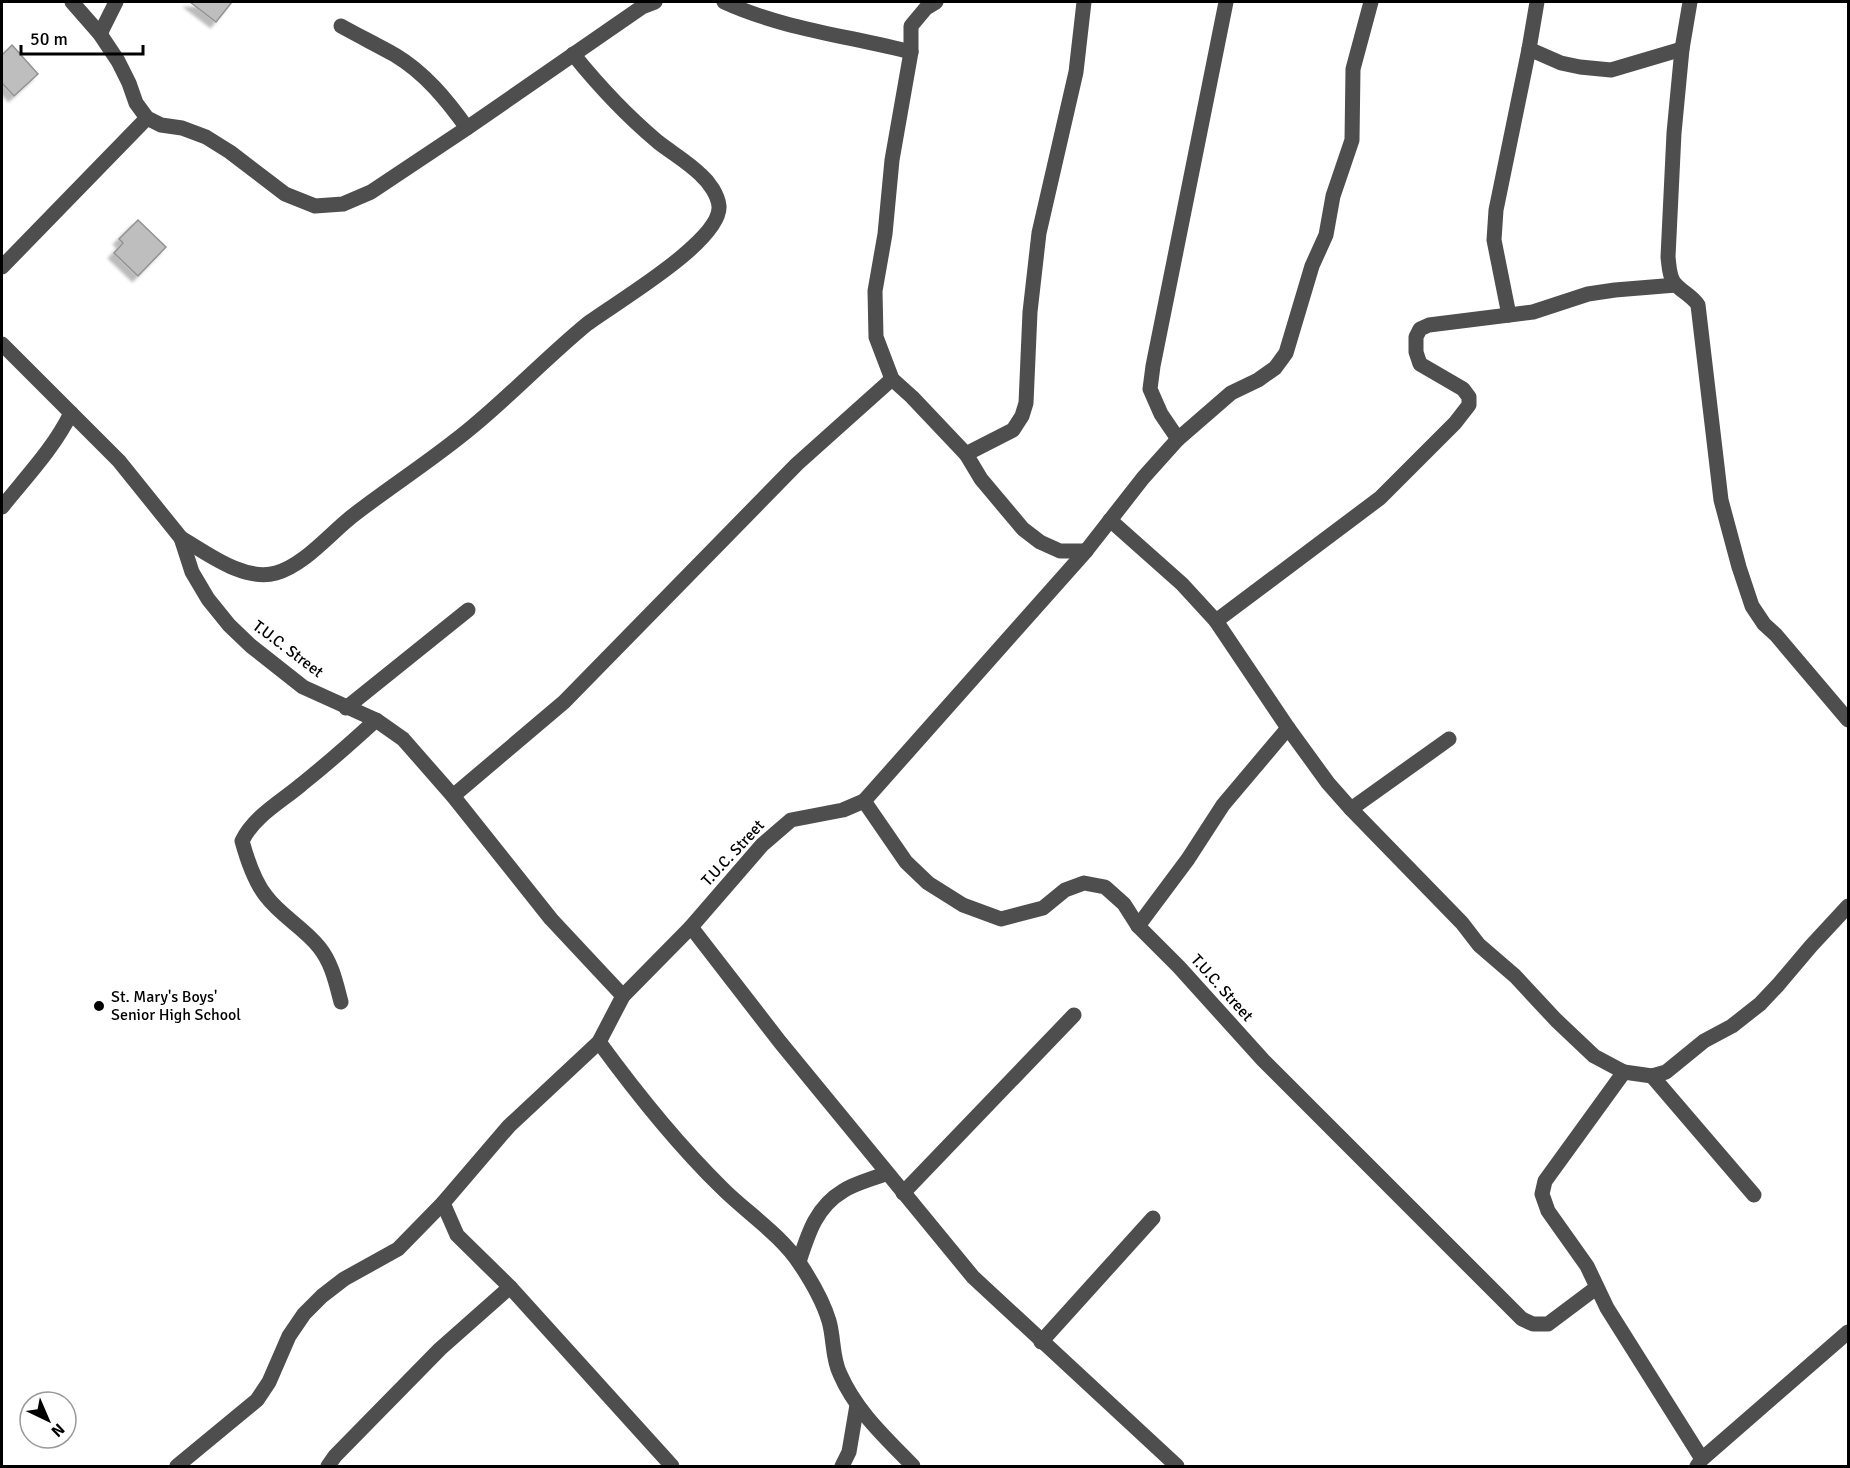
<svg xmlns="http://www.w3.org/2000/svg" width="1850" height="1468" font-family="Signika,sans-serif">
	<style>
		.building { fill: #bebebe; stroke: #929292; stroke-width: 1.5; filter: url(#shadow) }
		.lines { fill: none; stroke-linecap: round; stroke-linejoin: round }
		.minor { stroke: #4e4e4e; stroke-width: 15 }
		.poi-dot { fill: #000; stroke: #fff; stroke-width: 2 }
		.labels { text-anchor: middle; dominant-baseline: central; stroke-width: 5; stroke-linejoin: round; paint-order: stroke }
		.street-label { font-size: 16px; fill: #000; stroke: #fff }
		.poi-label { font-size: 16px; fill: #000; stroke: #fff; text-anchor: start }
	</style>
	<defs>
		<filter id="shadow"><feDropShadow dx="-5.5" dy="5.5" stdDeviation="1.5" flood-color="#0004"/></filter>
	</defs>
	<rect width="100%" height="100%" fill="#fff"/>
	<g class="building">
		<path d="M190,2H232L216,22Z"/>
		<path d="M12,45L38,74L14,96L2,83V55Z"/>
		<path d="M138,220L166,247L138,276L114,253L123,243L119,239Z"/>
	</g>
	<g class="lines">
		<g class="minor">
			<path d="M72,2L100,34L118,61L129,83L136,103L147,118L161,125L182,128L206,137L230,152L285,194L315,206L343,204L371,192L467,128L642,7L655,2"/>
			<path d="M724,2C783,29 849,36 911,52"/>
			<path d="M936,2L926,8L911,26V52L892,160L885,234L875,291L876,337L892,379L912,397L966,454L981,479L1023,529L1040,542L1060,551H1086"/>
			<path d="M1226,2L1153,366L1150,389L1161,414L1178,439L1231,393L1258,380L1275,368L1286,353L1312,266L1326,235L1333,196L1352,140L1353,69L1371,2"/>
			<path d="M1690,2L1682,49L1674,133L1668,257C1669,265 1669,274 1673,281C1679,291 1691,294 1698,305L1721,500L1739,567L1752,606L1764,624L1776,635L1848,720"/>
			<path d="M341,26C359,36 377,45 395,55C425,73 447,100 467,128"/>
			<path d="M100,34L116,2"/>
			<path d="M1529,49L1561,63L1580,67L1611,70L1682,49"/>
			<path d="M2,267L147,118"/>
			<path d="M1509,315L1494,240L1496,210L1529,49L1537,2"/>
			<path d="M2,344L119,461L181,538L192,572L208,599L229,625L251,646L303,687L376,720L403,739L453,796L551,919L623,996"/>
			<path d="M966,454L1013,430L1022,416L1026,403L1030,312L1039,233L1076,72L1084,2"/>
			<path d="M2,507C26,477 54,448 71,413"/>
			<path d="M1110,520L1182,584L1216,621L1288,728L1328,783L1351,809L1462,923L1479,945L1515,976L1556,1020L1594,1056L1624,1072L1652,1076L1666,1072L1704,1041L1732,1026L1760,1004L1778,985L1811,946L1848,906"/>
			<path d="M181,538C207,553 244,582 276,573C305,565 331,532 355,514C394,484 435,458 472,427C512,394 547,357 587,324C615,303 722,241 719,206C718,195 709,182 701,175C688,162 672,153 658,142C627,116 598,85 573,54"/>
			<path d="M1216,621L1380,498L1455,423L1469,405V397L1463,389L1420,364L1416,352V337L1420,329L1429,325L1533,312L1588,294L1615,290L1676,285"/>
			<path d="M346,708L468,610"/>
			<path d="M453,796L564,702L797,464L892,379"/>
			<path d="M864,801L1086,551L1143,478L1178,439"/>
			<path d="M1351,809L1449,739"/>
			<path d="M1138,926L1188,859L1223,805L1288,728"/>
			<path d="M691,927L780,1042L973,1277L1177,1466"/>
			<path d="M341,1002C336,983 332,963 319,947C304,928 281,916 266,896C254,881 247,859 242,841C254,816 281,802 302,784C327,764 352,742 376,720"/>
			<path d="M599,1042C637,1094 676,1143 722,1188C747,1213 780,1234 800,1264C812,1282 823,1301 829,1321C834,1338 832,1358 840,1374C856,1411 886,1438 913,1466"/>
			<path d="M1624,1072L1545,1181L1542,1194L1548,1211L1587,1266L1607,1308L1702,1459"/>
			<path d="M1652,1076L1754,1195"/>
			<path d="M903,1193L1074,1015"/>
			<path d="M443,1203L457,1235L510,1287L672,1466"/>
			<path d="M799,1262C808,1234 816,1207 843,1191C855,1183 873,1179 887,1173"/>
			<path d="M1041,1342L1153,1218"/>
			<path d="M177,1466L257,1400L269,1382L289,1336L304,1314L322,1296L344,1279L398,1249L443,1203L509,1126L599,1042L623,996L691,927L762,845L791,820L843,810L864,801L906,862L928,883L963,905L1001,919L1043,908L1065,890L1084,883L1105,887L1124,904L1138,926L1179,967L1263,1060L1522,1319L1533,1324H1548L1596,1288"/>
			<path d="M328,1466L335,1456L440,1349L510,1287"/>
			<path d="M842,1466L849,1452L857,1405"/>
			<path d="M1697,1466L1702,1459L1848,1332"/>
		</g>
	</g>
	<circle class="poi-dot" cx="99" cy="1006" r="6"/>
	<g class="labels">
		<g class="street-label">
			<text transform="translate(288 649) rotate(37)">T.U.C. Street</text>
			<text transform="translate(733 853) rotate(-47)">T.U.C. Street</text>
			<text transform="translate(1222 988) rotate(48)">T.U.C. Street</text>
		</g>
		<g class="poi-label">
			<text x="111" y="997">St. Mary's Boys'<tspan x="111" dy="18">Senior High School</tspan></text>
		</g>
	</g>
	<rect width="1850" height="1468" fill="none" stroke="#000000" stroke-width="6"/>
	<g transform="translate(48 1420) rotate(136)"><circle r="28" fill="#ffffff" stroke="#999999" stroke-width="1.5"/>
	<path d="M0-4.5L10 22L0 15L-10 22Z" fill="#000000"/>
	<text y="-9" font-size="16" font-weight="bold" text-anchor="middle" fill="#000000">N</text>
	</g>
	<path d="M21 45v9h122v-9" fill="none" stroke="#000000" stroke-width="3"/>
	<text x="30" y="45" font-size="18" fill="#000000" stroke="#ffffff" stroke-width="4.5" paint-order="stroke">50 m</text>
</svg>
